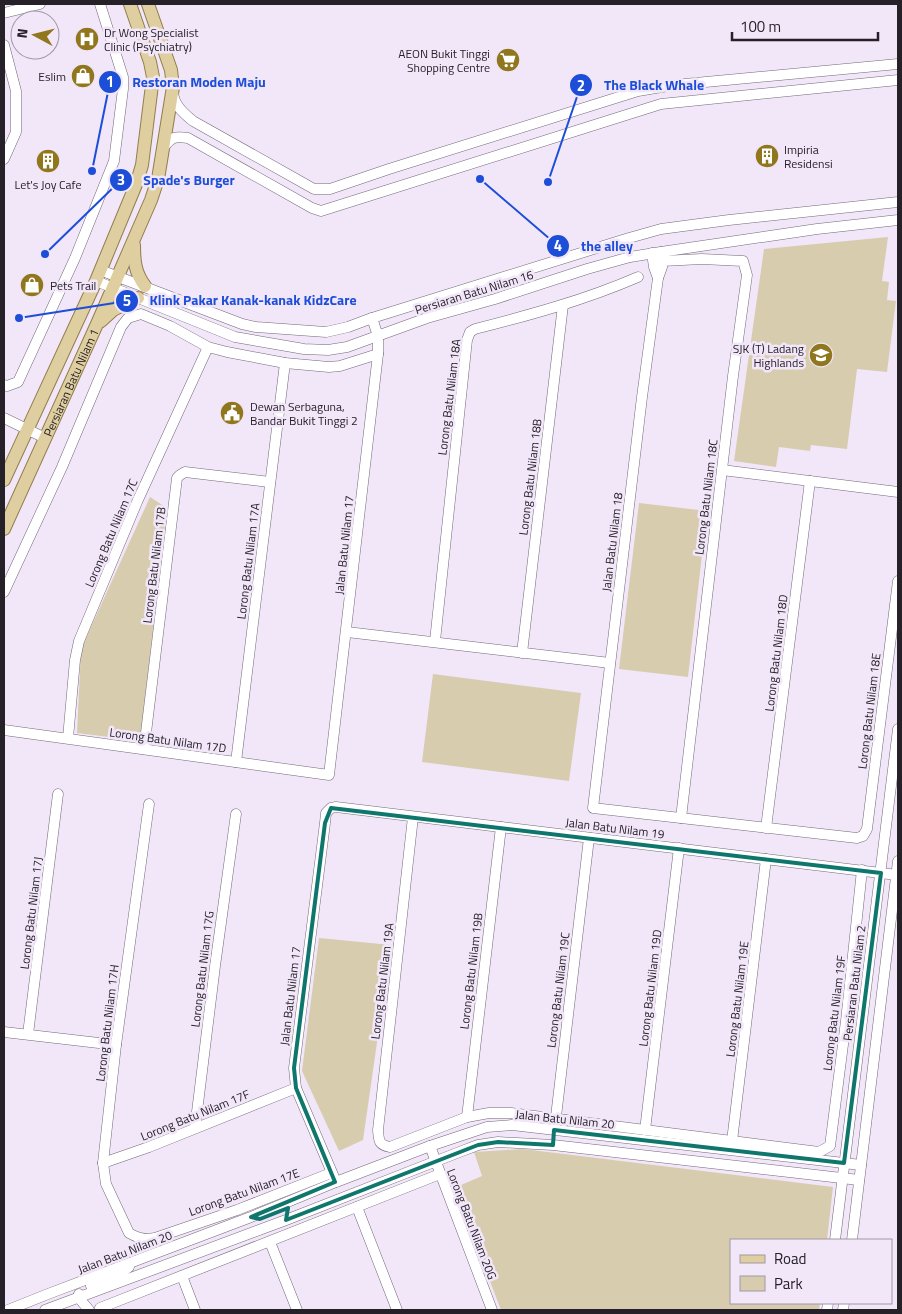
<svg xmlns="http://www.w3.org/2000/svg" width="902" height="1314" font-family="'Titillium Web',sans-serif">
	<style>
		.green { fill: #d7cdae }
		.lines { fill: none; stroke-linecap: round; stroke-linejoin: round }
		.minor-casing { stroke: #736979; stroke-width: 11 }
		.major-casing { stroke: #917d4c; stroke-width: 14 }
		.minor { stroke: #fff; stroke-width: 10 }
		.major { stroke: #dfcfa0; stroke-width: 12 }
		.marked { fill: none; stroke: #0f766e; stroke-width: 4; stroke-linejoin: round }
		.labels { text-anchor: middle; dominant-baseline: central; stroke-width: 5; stroke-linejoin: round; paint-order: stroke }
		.poi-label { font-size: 12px; fill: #262128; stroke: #f2e6f9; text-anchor: start }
		.street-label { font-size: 12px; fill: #262128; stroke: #f2e6f9 }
		.leader { fill: none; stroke: #1d4ed8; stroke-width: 2 }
		.callout-dot { fill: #1d4ed8; stroke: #f2e6f9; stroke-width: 2 }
		.mark-label { font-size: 15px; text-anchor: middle; font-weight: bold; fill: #fff }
		.callout-label { font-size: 14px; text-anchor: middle; font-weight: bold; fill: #1d4ed8; stroke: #f2e6f9; stroke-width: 5; stroke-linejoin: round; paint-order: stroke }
	</style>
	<rect width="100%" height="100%" fill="#f2e6f9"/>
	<g class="green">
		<path d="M888,237L882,281L889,282L887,300L896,301L887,372L857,369L847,449L811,445L810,451L779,447L776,467L734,461L764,249Z"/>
		<path d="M150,497L167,508L140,741L77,733L81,649Z"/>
		<path d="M639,503L707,511L688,677L619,669Z"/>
		<path d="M433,674L581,693L569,781L422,762Z"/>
		<path d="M319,938L391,945L363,1140L339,1151L302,1071Z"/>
		<path d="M523,1149L833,1187L827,1240H731V1303H820L819,1310H501L454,1188L482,1176L474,1152Z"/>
	</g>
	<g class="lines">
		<g class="minor-casing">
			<g id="minor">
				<path d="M4,13L40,4"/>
				<path d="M4,45L16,91V132L4,159"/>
				<path d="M173,91C173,104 183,113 193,121L314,189H330L389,169L638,91L674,85L898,64"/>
				<path d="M163,148C172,137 174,136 188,138L312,208L321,211L661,104L898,80"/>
				<path d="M661,252L662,267L658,278L642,397L593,808L857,838L863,836L867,829L898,581"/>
				<path d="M652,253L654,267L658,278"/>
				<path d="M662,261L702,259L743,261L747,275L733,376L681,818"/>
				<path d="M100,270L242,324L256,327L326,332L348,327L372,318L629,238L661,229L729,220L898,202"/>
				<path d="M96,281L235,337L304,349L328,350L347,347L427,318L495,299L587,269L630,257L661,252L817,229L898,220"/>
				<path d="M4,385L7,386L18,382L75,258L114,161L123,89V77L100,4"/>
				<path d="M4,418L45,438"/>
				<path d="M722,470L898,492"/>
				<path d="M4,592L62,467L121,327L128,318L141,314L170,326L208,347L227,352L285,363L329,367L340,366L378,354"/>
				<path d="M347,632L610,663"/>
				<path d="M435,641L467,340L470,332L475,329C530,315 585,300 638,277"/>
				<path d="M522,653L563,305"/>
				<path d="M4,730L329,775L378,354V336L372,318"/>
				<path d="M68,738L75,660L79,641L137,502L208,347"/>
				<path d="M144,749L177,478L180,475L185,472L270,482"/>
				<path d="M236,762L285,363"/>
				<path d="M149,804L116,1045L103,1163L106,1184L129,1233C138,1238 144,1240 155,1238L237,1210L331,1173"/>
				<path d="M413,817L378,1130C379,1140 378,1145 390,1147L467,1117L489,1113H511L819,1152L830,1146L846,1021L862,870"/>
				<path d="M766,828L810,481"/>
				<path d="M4,1032L116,1045"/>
				<path d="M28,1034L58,794"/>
				<path d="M467,1117L501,827"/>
				<path d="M555,1125L589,838"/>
				<path d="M195,1128L215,966L236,814"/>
				<path d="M645,1130L679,848"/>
				<path d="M732,1141L766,859"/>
				<path d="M430,1146L492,1310"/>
				<path d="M103,1163L149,1147L296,1088"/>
				<path d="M336,1182L296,1088L294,1068L325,823L326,813L331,808L336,807L897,875"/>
				<path d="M357,1207L397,1310"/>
				<path d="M835,1240L898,729"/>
				<path d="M852,1240L898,861"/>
				<path d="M270,1242L297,1310"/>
				<path d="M182,1276L195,1310"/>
				<path d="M91,1286L118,1276L129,1267"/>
				<path d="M79,1294L78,1297L89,1310"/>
				<path d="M100,1308L440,1174"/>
				<path d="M8,1310L48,1294L251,1217L336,1182L430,1146L487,1127L512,1125L861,1165"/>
				<path d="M45,1310L286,1220L462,1151L478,1145L498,1142L553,1145L859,1180"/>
				<path d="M827,1310L828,1303"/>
				<path d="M843,1310L844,1303"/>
			</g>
		</g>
		<g class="major-casing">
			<g id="major">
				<path d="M134,245C134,261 135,273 145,286"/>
				<path d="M101,321L113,310L138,298"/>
				<path d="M4,480L96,281L137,182L142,165L153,77L150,62L130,4"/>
				<path id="s1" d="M4,529L97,324L151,200L158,179L173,87L171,70L148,4"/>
			</g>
		</g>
		<use href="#minor" class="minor"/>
		<use href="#major" class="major"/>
	</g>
	<path class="marked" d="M331,808L881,873L844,1163L554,1130L553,1145L498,1142L478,1145L286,1220L288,1208L260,1219L251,1217L335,1182L296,1088L294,1068L325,823Z"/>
	<defs>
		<g id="hospital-disc" transform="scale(1.25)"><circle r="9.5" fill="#90761c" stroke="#f2e6f9"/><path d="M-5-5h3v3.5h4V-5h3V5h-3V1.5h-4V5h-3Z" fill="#fff"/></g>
		<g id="supermarket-disc" transform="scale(1.25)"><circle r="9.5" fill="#90761c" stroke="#f2e6f9"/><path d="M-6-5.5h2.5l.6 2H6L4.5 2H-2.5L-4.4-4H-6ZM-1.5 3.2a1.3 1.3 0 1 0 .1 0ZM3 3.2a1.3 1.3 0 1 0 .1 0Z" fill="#fff"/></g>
		<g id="shop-disc" transform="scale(1.25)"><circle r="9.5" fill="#90761c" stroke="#f2e6f9"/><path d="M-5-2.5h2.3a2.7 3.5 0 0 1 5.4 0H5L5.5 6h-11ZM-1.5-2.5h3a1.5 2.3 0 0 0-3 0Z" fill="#fff"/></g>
		<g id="building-disc" transform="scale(1.25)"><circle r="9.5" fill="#90761c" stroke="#f2e6f9"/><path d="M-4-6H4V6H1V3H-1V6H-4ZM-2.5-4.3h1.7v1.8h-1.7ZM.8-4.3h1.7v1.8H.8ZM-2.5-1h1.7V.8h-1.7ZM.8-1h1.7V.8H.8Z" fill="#fff"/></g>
		<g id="school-disc" transform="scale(1.25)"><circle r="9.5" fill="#90761c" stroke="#f2e6f9"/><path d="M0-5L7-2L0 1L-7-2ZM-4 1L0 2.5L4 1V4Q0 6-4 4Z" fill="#fff"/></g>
		<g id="civic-disc" transform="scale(1.25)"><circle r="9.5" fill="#90761c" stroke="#f2e6f9"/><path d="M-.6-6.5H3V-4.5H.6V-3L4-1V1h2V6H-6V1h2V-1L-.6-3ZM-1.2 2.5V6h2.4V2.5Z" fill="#fff"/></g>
	</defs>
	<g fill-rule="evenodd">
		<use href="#hospital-disc" x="87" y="39"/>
		<use href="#supermarket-disc" x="508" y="60"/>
		<use href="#shop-disc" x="83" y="76"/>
		<use href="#building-disc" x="767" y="156"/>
		<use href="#building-disc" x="48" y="161"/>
		<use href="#shop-disc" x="32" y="285"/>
		<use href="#school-disc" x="821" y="355"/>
		<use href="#civic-disc" x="232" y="413"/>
	</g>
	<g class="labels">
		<g class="poi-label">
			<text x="104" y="32">Dr Wong Specialist<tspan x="104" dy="14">Clinic (Psychiatry)</tspan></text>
			<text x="490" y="53" text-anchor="end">AEON Bukit Tinggi<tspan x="490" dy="14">Shopping Centre</tspan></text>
			<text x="66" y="76" text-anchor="end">Eslim</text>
			<text x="784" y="149">Impiria<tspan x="784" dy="14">Residensi</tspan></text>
			<text x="48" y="184" text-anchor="middle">Let's Joy Cafe</text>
			<text x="50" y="285">Pets Trail</text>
			<text x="804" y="348" text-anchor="end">SJK (T) Ladang<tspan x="804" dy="14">Highlands</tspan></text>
			<text x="250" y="406">Dewan Serbaguna,<tspan x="250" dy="14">Bandar Bukit Tinggi 2</tspan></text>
		</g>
		<g class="street-label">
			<text transform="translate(474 292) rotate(-17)">Persiaran Batu Nilam 16</text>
			<text stroke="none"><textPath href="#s1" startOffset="161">Persiaran Batu Nilam 1</textPath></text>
			<text transform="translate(449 397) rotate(-83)">Lorong Batu Nilam 18A</text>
			<text transform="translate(530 477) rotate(-83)">Lorong Batu Nilam 18B</text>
			<text transform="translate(706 497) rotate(-83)">Lorong Batu Nilam 18C</text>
			<text transform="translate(111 533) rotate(-67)">Lorong Batu Nilam 17C</text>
			<text transform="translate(612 542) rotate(-83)">Jalan Batu Nilam 18</text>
			<text transform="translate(344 545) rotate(-84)">Jalan Batu Nilam 17</text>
			<text transform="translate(248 561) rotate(-83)">Lorong Batu Nilam 17A</text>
			<text transform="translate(154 565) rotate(-83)">Lorong Batu Nilam 17B</text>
			<text transform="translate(776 653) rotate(-83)">Lorong Batu Nilam 18D</text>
			<text transform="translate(869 711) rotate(-83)">Lorong Batu Nilam 18E</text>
			<text transform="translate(168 740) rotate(8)">Lorong Batu Nilam 17D</text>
			<text transform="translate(615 828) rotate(7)">Jalan Batu Nilam 19</text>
			<text transform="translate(31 913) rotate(-83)">Lorong Batu Nilam 17J</text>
			<text transform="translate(202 969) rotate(-83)">Lorong Batu Nilam 17G</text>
			<text transform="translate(471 971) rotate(-83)">Lorong Batu Nilam 19B</text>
			<text transform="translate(382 981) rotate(-83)">Lorong Batu Nilam 19A</text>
			<text transform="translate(854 983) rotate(-83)">Persiaran Batu Nilam 2</text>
			<text transform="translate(650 988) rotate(-83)">Lorong Batu Nilam 19D</text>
			<text transform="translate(558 990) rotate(-83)">Lorong Batu Nilam 19C</text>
			<text transform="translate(290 996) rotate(-83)">Jalan Batu Nilam 17</text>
			<text transform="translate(737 999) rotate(-83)">Lorong Batu Nilam 19E</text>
			<text transform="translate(834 1013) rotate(-83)">Lorong Batu Nilam 19F</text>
			<text transform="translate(107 1023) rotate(-83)">Lorong Batu Nilam 17H</text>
			<text transform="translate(195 1115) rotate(-22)">Lorong Batu Nilam 17F</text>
			<text transform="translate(565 1119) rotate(6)">Jalan Batu Nilam 20</text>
			<text transform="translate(244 1192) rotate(-20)">Lorong Batu Nilam 17E</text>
			<text transform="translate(472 1224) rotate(69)">Lorong Batu Nilam 20G</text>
			<text transform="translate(125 1252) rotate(-21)">Jalan Batu Nilam 20</text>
		</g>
	</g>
	<path class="leader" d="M92 171L110 82M548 182L581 85M45 254L121 180M480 179L558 246M19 318L127 301"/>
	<g class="callout-dot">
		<circle cx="92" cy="171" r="5"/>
		<circle cx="548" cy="182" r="5"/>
		<circle cx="45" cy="254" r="5"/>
		<circle cx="480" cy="179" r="5"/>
		<circle cx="19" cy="318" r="5"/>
		<circle cx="110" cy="82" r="12"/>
		<circle cx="581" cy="85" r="12"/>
		<circle cx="121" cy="180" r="12"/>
		<circle cx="558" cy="246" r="12"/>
		<circle cx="127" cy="301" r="12"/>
	</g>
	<g class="mark-label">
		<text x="110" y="87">1</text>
		<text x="581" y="91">2</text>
		<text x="121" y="185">3</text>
		<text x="558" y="251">4</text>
		<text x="127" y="306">5</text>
	</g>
	<g class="callout-label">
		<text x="199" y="87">Restoran Moden Maju</text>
		<text x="654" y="90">The Black Whale</text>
		<text x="189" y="185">Spade's Burger</text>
		<text x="607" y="251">the alley</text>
		<text x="253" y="305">Klink Pakar Kanak-kanak KidzCare</text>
	</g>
	<rect width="902" height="1314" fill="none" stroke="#262128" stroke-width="10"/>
	<rect x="730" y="1239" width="162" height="65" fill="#f2e6f9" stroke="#a097a5"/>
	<rect x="740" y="1255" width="25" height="8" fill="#dfcfa0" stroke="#a097a5"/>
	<text x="774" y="1264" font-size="15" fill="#262128">Road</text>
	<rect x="740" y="1276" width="25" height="15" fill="#d7cdae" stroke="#a097a5"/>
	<text x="774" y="1289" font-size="15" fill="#262128">Park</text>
	<g transform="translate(35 35) rotate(277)"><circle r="24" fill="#f2e6f9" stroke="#a097a5"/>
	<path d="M0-4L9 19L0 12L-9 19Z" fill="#90761c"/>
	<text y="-8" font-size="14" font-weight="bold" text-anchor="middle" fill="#262128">N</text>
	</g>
	<path d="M732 32v8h146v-8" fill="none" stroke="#262128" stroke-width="2.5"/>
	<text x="740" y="32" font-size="15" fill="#262128" stroke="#f2e6f9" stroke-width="4" paint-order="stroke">100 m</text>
</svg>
